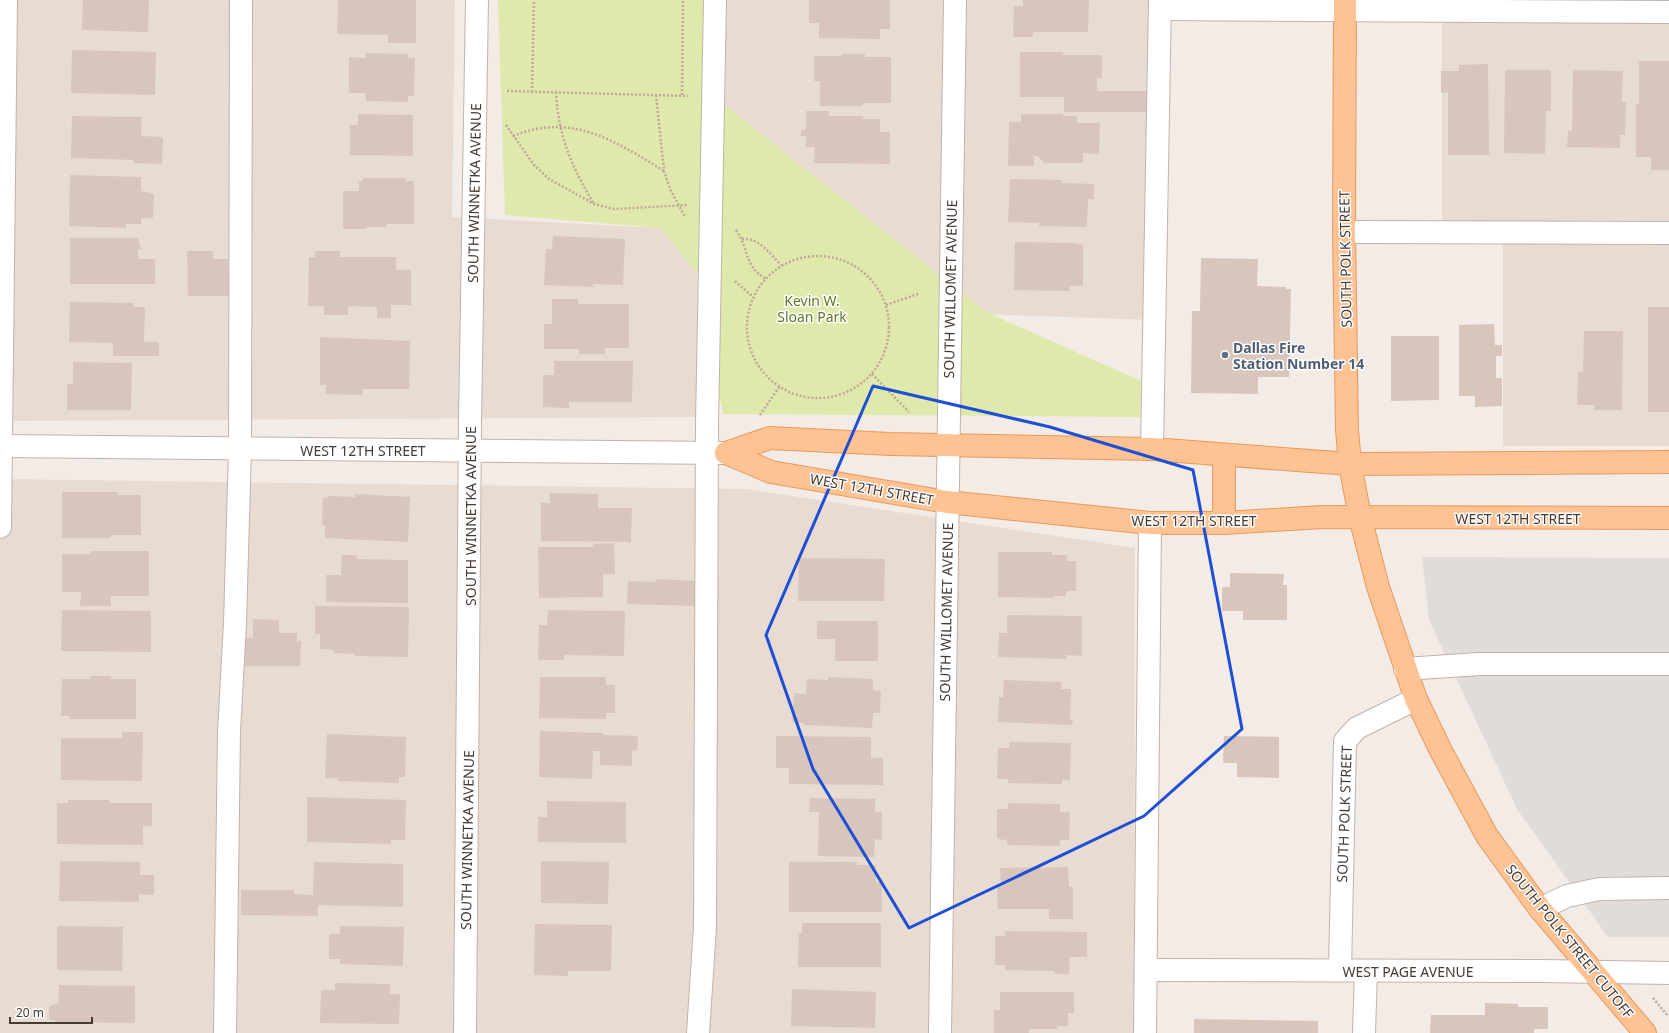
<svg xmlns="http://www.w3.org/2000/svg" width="1669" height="1033" font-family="'Noto Sans',sans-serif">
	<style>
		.residential { fill: #e7dbd2 }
		.green { fill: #dee9ab }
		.parking { fill: #e1dcda }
		.building { fill: #d8c6bd }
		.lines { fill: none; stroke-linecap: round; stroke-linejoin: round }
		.minor-casing { stroke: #c2b3aa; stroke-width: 24 }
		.major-casing { stroke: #e8995d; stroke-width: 24 }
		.path { stroke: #c1a798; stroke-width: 2.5; stroke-dasharray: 2 2; stroke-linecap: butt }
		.minor { stroke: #fff; stroke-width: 22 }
		.major { stroke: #ffc292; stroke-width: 22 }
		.marked { fill: none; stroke: #1d4ed8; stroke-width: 3; stroke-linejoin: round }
		.service-dot { fill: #5c6f8a; stroke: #fff; stroke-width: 1.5 }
		.labels { text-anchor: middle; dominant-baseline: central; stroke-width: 3; stroke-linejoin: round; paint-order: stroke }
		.street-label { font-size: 14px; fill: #463a34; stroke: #fff }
		.park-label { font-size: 14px; fill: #5c7a25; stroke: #fff }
		.service-label { font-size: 14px; font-weight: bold; fill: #4e5e75; stroke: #fff; text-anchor: start }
	</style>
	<rect width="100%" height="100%" fill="#f3ebe5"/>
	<g class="residential">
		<path d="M0,0H455L452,217L660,228L697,273L699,417L0,421Z"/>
		<path d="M726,0H1162L1154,320L950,313L791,177L725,105Z"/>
		<path d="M1442,0H1669V446H1503V224H1442Z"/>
		<path d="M0,479L746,489L1135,548L1134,1033H0Z"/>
	</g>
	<path class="green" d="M498,0H707L706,90L986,312L1141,381L1140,417L723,414L697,273L660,228L505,215Z"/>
	<path class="parking" d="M1422,557L1669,558V937H1608L1517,809L1429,620Z"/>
	<g class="building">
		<path d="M83,0H149L148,32L82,30Z"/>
		<path d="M338,0H416V43H388V35L337,34Z"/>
		<path d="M809,0H890V29H880V39L819,38V23H809Z"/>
		<path d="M1023,0H1089L1088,32H1033V37H1013L1014,6H1023Z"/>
		<path d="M72,50L156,52L155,95L71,93Z"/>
		<path d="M1020,52H1063V55H1102V78H1097V91H1147V112H1064V97H1020Z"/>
		<path d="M366,53L408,54V58H415L414,96H408V102L366,101V93H349V57L366,58Z"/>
		<path d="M841,54H865V57H891V103H863V106H820V81H814V56H841Z"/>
		<path d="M1639,61H1669V170H1651V157H1636V104H1639Z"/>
		<path d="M1488,64L1489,155H1448V92L1441,93V71H1459V65Z"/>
		<path d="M1505,70H1551V111H1546L1545,154L1504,153Z"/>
		<path d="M1573,70L1623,71L1622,102H1626L1625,135H1620V148L1567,147L1568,131H1572Z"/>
		<path d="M806,111H829V116H863V119H880V132H890V164L814,163L815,147H806V136H801V130H806Z"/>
		<path d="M358,114L413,115V156L350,155V125H358Z"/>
		<path d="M1021,114H1063V116H1077V123H1100L1099,154L1083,153V163H1044L1038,156H1034V166H1008L1009,122H1021Z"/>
		<path d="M72,116L142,117L141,136L163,137L162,164L134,163V160L71,158Z"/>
		<path d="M70,175L141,177V191L154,194L153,218H141V224H126V228L69,226Z"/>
		<path d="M363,178H406V181H414V224H386V227H367V229H343V191H359V181H363Z"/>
		<path d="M1010,179L1062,180V183L1094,184V199H1088L1087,227L1039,226V223L1008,222Z"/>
		<path d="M553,236L625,239L623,285L593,284V287L544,285L546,249H552Z"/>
		<path d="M70,238H138L141,249H138V259H155V284H70Z"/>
		<path d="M1015,242L1074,243L1083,245V286H1070V291L1014,290Z"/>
		<path d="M187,251H213V259H228L229,296H188Z"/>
		<path d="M315,251H340V257H396V270H411V305H391V318H377V307L348,306V315H324V306H308L309,257H315Z"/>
		<path d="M1201,258L1258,259L1257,286L1286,287V289H1291L1289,377H1258V394L1191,393L1192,311H1200Z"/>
		<path d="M552,299H578V304H629V348H605V354H579V349H544V324H552Z"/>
		<path d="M70,302L134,303V307H145L144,342H159V356H113V343L69,342Z"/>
		<rect x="1648" y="307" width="21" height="105"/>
		<path d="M1494,324L1495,345H1502V356H1496V378H1502V406L1475,407V396H1459V325Z"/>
		<path d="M1584,331H1623L1622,410H1594V405H1577L1578,372H1583Z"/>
		<path d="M1391,336H1439V400L1391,401Z"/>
		<path d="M320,337L410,341L409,389H362V395L326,394V385H320Z"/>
		<path d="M554,361H633L632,402H569V408L543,407V375H554Z"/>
		<path d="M73,362L132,363L131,410H67V384H73Z"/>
		<path d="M62,492H118V495H141V535H111V538H62Z"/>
		<path d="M550,493L598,494V508H632L631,542L541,541V503H550Z"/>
		<path d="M355,494L410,497L408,542L325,538V525H322L323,498H328V496L355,497Z"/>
		<path d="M614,543L615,574H603V597L539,598L538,547H593V544Z"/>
		<path d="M90,551H149V596H111V606H80L81,592H62V554H90Z"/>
		<path d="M998,552H1052V555H1067V561H1076V591H1066V596H1054V598L998,597Z"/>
		<path d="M342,555H357V559L408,560V603L326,602V575H341Z"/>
		<path d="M799,558L885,559L884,601H798Z"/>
		<path d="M1230,573L1284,574L1283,585H1287V620H1243V611H1222V587H1230Z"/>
		<path d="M657,579L698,581L697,606L627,604L628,581L656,582Z"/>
		<path d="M315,606L409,607L408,657L355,656V654L334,653V650L320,649V634H315Z"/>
		<path d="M62,610L151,611V652L61,651Z"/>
		<path d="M548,610L625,611L624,656L564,655V660H538L539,625H547Z"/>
		<path d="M1007,615L1082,616V656L1066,655V659L998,657L999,633H1007Z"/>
		<path d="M253,619L279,620V633H297V641H301L300,666H245V638H253Z"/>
		<path d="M817,621H878V661H835V639H817Z"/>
		<path d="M90,676H111V679H136V719H70V716H61L62,679H90Z"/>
		<path d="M540,677H606V685H615V713H606V719L539,718Z"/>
		<path d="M828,677L873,679V690L881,691L880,713H873L872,728L804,725V723L792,722L794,693L806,694L807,679L828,680Z"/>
		<path d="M1004,680L1062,682L1061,689H1071L1070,720H1073L1072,725L998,722L999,697H1003Z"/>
		<path d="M540,731L603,733V735L638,736L637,750H632V766L600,765V751H593L592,779L539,777Z"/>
		<path d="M122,732H143L142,781L61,780V738H122Z"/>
		<path d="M327,734L406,737L405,777H399V783L338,781V778H325Z"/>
		<path d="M776,736L871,737V758H883V785L789,784V768H776Z"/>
		<path d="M1224,736L1279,737V778L1237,777V763H1223Z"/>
		<path d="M1009,742L1071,743L1070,780H1062V784L1008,783V779H997L998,748H1009Z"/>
		<path d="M307,797L406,800L405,840H391V844L307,842Z"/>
		<path d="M810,798L875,799V812H882V840L875,839L874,857L818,856L819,812H809Z"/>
		<path d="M68,800H110V803H152V826H143V845L57,844V803H68Z"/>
		<path d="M547,801L626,802V843L538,842V817H547Z"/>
		<path d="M1008,803L1060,804V812H1070L1069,840H1060V846L1007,845V840L997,839V809H1008Z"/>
		<path d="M60,861L140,862V875H154V895L139,894V902L59,901Z"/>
		<path d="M541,861L609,862L608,904L541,903Z"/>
		<path d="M314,862L403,864V907L318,905V916L241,915V890H294V894L313,895Z"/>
		<path d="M789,862H857V865H876V882H882V912H789Z"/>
		<path d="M1068,867L1069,887H1073V919H1049V909H998L997,885H1001L1000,868Z"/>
		<path d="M802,923H881V967H798L799,933H802Z"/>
		<path d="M535,924L612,925L611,971H568V976L534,975Z"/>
		<path d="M57,926L123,927L122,971L57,970Z"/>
		<path d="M340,926L404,927L403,966L340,964V959H329V934H340Z"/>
		<path d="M1005,931L1087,932V957H1070L1069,974H1055V971L1005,970V965H995V936H1005Z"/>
		<path d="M335,983L390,984V994H400L399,1024L320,1023L321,990H335Z"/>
		<path d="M59,985L135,986V1023L56,1022L49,1019V1006L58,1003Z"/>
		<path d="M792,989L876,992L875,1028L791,1026Z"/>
		<path d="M1000,992H1074V1013H1068V1026H1057V1029H1029V1033H994V1010H1000Z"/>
		<path d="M1485,1003L1518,1004V1007H1548V1029H1534V1033H1430L1431,1015H1485Z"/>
		<path d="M1194,1019L1318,1021V1033H1194Z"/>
	</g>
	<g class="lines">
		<g class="minor-casing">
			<g id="minor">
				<path d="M1160,9L1669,12"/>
				<path d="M1344,232L1669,233"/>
				<path d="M0,446L723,453"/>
				<path d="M1152,449L1160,0"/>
				<path d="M0,527L6,0"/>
				<path d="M1405,669L1479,664H1669"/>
				<path d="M1540,909L1567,896L1599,889L1669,888"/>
				<path d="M1146,970L1542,971L1669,973"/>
				<path d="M1340,970L1345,741L1357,728L1416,699"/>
				<path d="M225,1033L229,732L235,623L240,449L241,0"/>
				<path d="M465,1033L470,421L477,0"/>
				<path d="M698,1033L705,927L707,424L715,0"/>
				<path d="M940,1033L955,0"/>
				<path d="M1145,1033L1150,523"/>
				<path d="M1364,1033L1366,971"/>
			</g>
		</g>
		<g class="major-casing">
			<g id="major">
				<path d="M1345,0L1344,232L1347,430L1350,464L1360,517L1378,587L1416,699L1441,751L1487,836L1540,909L1645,1033"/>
				<path d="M726,453L771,472L947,502L1150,523H1224L1322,517L1669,518"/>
				<path d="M726,453L770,438L890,444L1152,449L1350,464L1669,462"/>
				<path d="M1224,523V455"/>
			</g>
		</g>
		<g class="path">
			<path d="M507,91L688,96"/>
			<path d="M532,92L534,0"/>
			<path d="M556,92C558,136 572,167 594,204"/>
			<path d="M656,95L664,171L670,189L685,217"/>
			<path d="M682,95L683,0"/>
			<path d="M506,125L534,165L549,179L594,204L614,209L687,205"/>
			<path d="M513,136C572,112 615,141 664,171"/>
			<path d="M736,230C750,250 743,265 766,279"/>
			<path d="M742,239C759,237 770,254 781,265"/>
			<circle cx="818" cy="327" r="71"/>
			<path d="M735,281L753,297"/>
			<path d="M886,305L918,294"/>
			<path d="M872,374L909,412"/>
			<path d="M760,415L780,386"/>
			<path d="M1653,998L1668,1016"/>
		</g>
		<use href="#minor" class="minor"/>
		<use href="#major" class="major"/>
	</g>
	<path class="marked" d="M873,386L1050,427L1193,470L1242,729L1144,816L909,928L813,769L766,635Z"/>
	<circle class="service-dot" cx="1225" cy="355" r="4"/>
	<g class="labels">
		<g class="street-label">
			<text transform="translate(474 193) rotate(-89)">SOUTH WINNETKA AVENUE</text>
			<text transform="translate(1345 259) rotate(-91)">SOUTH POLK STREET</text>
			<text transform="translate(950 289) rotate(-89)">SOUTH WILLOMET AVENUE</text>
			<text x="363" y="450">WEST 12TH STREET</text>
			<text transform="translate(872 489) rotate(10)">WEST 12TH STREET</text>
			<text transform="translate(470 516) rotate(-90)">SOUTH WINNETKA AVENUE</text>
			<text x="1518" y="518">WEST 12TH STREET</text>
			<text x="1194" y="520">WEST 12TH STREET</text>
			<text transform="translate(946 612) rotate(-89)">SOUTH WILLOMET AVENUE</text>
			<text transform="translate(1344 814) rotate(-88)">SOUTH POLK STREET</text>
			<text transform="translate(467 840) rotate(-89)">SOUTH WINNETKA AVENUE</text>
			<text transform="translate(1570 941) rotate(51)">SOUTH POLK STREET CUTOFF</text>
			<text x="1408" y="971">WEST PAGE AVENUE</text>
		</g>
		<g class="park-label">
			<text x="812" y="300">Kevin W.<tspan x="812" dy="16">Sloan Park</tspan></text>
		</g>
		<g class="service-label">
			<text x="1233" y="347">Dallas Fire<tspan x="1233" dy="16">Station Number 14</tspan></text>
		</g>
	</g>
	<path d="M10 1017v6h82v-6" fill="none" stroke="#463a34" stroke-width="2"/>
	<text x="16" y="1017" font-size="12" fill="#463a34" stroke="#ffffff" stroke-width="3" paint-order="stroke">20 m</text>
</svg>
